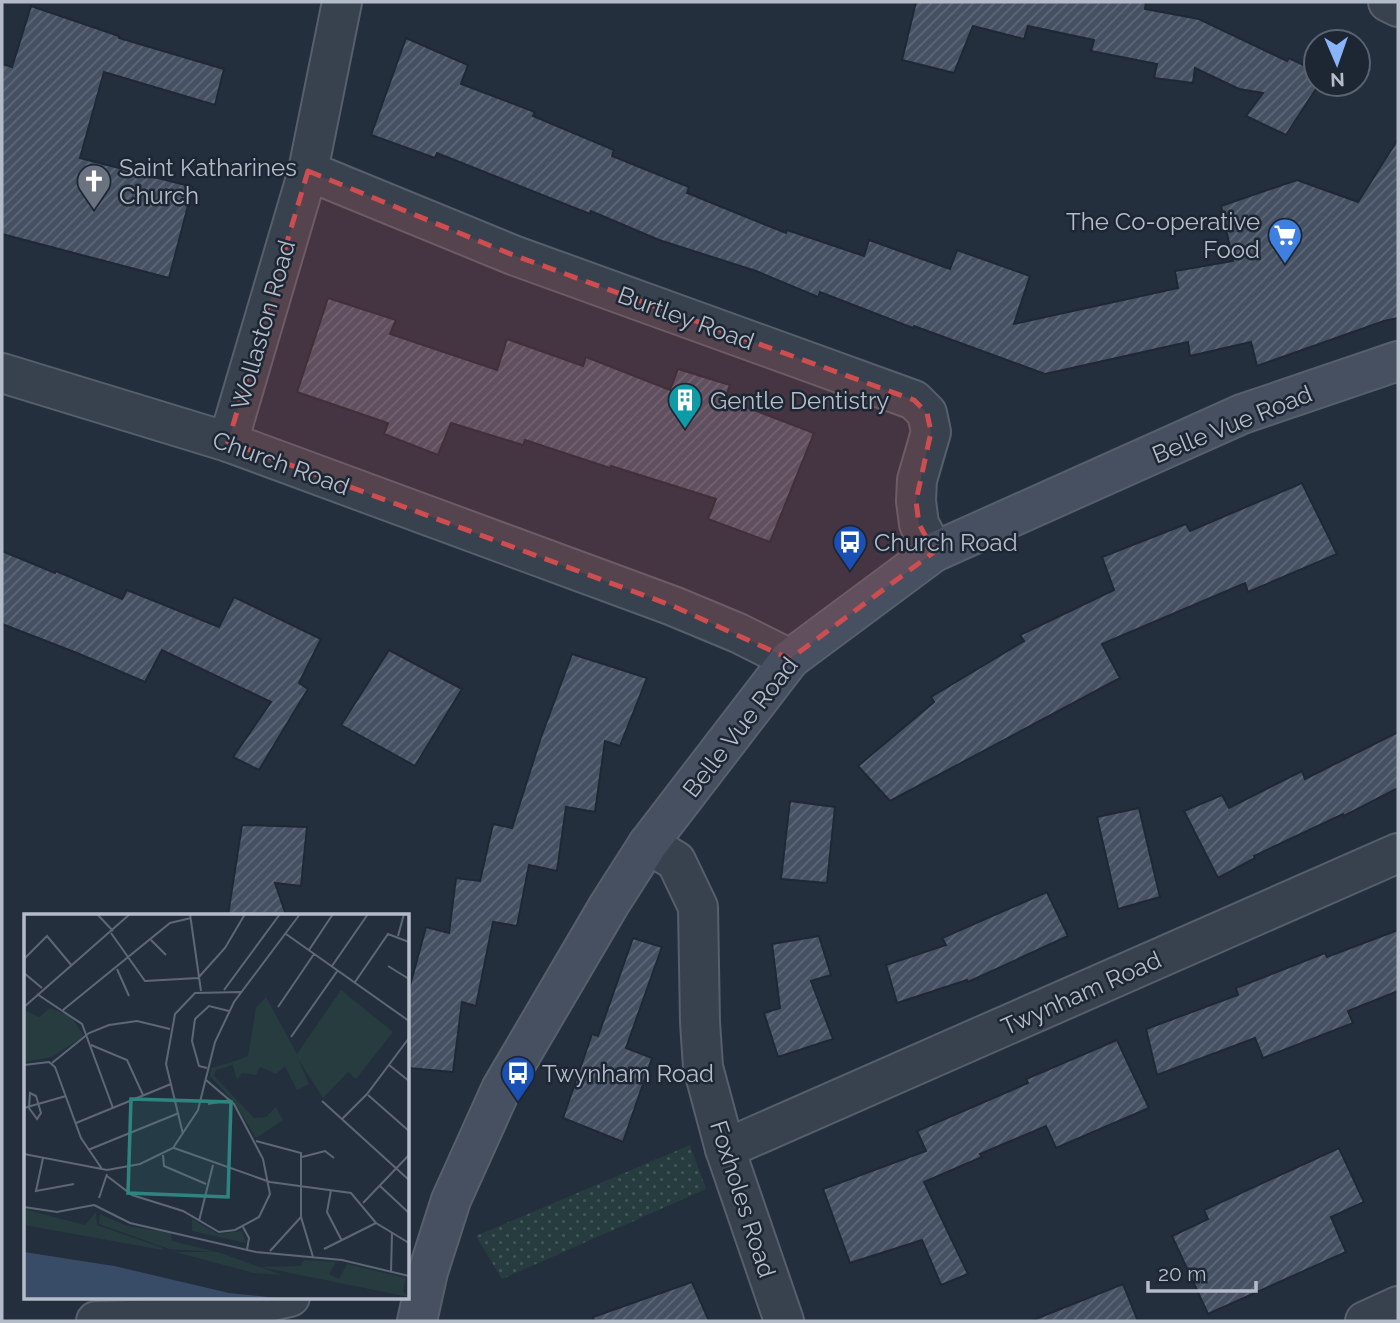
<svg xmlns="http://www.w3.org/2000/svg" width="1400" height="1323" font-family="Raleway,sans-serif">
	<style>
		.grass { fill: url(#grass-dots) }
		.building { fill: url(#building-hatch); stroke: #1f2835; stroke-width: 2 }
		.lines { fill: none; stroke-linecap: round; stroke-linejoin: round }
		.minor-casing { stroke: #565f6c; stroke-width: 42 }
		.secondary-casing { stroke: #565f6c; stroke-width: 42 }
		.minor { stroke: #38414e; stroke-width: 38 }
		.secondary { stroke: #465061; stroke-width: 38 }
		.marked { fill: #ce4d50; fill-opacity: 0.2; stroke: #ce4d50; stroke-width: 5; stroke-dasharray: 14 9; stroke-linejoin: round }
		.labels { text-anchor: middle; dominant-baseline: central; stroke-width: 5; stroke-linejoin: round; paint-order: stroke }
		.poi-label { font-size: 24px; fill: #b4bcc9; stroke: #1d2633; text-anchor: start }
		.street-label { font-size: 24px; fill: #b4bcc9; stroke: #1d2633 }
		.inset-road { fill: none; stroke: #5e6776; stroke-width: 2 }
		.view { fill: #308480; fill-opacity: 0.15; stroke: #308480; stroke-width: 3.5 }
		.inset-edge { fill: none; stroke: #b4bcc9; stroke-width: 3.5 }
	</style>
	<defs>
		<pattern id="grass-dots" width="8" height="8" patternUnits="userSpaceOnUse" patternTransform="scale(1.75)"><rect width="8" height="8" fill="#263c3f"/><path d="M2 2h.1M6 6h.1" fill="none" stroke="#435659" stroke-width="1.8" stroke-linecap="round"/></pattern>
		<pattern id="building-hatch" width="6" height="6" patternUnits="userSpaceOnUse" patternTransform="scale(1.75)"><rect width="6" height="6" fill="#455162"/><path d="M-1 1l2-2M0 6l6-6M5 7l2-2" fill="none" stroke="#5d6877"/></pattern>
	</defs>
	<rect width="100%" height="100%" fill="#242f3e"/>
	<path class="grass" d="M690,1145L706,1189L502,1279L476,1236Z"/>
	<g class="building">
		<path d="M916,2H1146L1145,9L1199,19L1287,61L1289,58L1316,71V89L1286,135L1246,116L1263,93L1239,89L1195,68L1193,83L1154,78L1157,64L1091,51L1094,40L1028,26L1024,39L973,26L954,73L902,60Z"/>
		<path d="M31,6L119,36V38L224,69L215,105L104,72L80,158L193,187L169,278L2,234V64L12,67Z"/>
		<path d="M406,38L468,65L461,84L535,112L533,116L614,150L612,156L689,187L687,193L786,233L787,230L864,256L869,240L950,269L957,250L1030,276L1014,324L1178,288L1175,271L1233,261L1221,206L1297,180L1358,202L1398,139V318L1384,321L1257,366L1251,342L1190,356L1188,342L1045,374L914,326L913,328L820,292L818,297L756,271L659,240L591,211L590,214L437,153L435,158L371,135Z"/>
		<path d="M328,298L396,320L390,334L497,370L507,339L583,366L586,357L670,390L678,369L730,385L725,399L814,433L770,542L708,519L716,499L611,466L610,468L525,440L523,445L451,423L438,455L384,434L388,423L297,392Z"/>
		<path d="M1302,483L1337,554L1248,592L1245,583L1102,644L1120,678L890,801L858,766L934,702L931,697L1024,641L1020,635L1114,590L1102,557L1186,524L1190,531Z"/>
		<path d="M2,551L55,573L56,571L122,599L127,590L219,627L234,597L321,639L299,683L308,689L259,770L233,757L271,702L162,650L145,682L77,653L2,624Z"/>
		<path d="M389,650L462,689L415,766L341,725Z"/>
		<path d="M572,654L647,678L620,746L605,741L595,812L566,807L557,871L529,865L517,926L493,922L476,1006L462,1002L453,1072L408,1068V993L426,927L449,933L456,878L480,881L493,824L512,828L541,737Z"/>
		<path d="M1398,732V788L1344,816L1343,814L1254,856L1255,858L1218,878L1184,811L1222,795L1229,808L1302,771L1305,779Z"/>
		<path d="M790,801L835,807L827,883L781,879Z"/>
		<path d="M1139,808L1160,897L1118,909L1097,817Z"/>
		<path d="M242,825L307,827L301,886L275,883L286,915H228Z"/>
		<path d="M1047,892L1068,936L968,982L967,980L897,1003L886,965L946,945L942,938Z"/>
		<path d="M1398,930V991L1348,1011L1353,1023L1263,1058L1255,1038L1157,1075L1146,1029L1238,995L1236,988L1325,953L1327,957Z"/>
		<path d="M819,936L831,975L811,981L833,1039L778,1057L764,1013L780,1008L772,944Z"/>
		<path d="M633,938L662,947L626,1048L652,1058L623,1142L563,1118L592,1034L598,1036Z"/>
		<path d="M1117,1040L1149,1108L1056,1148L1046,1126L980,1154L982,1157L924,1182L968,1274L941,1285L922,1240L850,1263L823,1189L926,1151L917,1131L1028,1083L1026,1079Z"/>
		<path d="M1339,1148L1364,1202L1331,1217L1346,1252L1208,1314L1172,1236L1208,1219L1204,1210Z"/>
		<path d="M692,1282L709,1321H594L593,1317Z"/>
		<path d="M1123,1284L1138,1321H1033V1320Z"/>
	</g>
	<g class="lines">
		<g class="minor-casing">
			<g id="minor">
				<path d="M1388,2L1398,7"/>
				<path d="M308,171L513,255L914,400L927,413L931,432L917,480L916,501L919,524L934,552"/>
				<path d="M2,373L228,442L673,606L738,633L790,659"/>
				<path d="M228,442L308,171L342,2"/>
				<path d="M648,844L676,861L698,907L700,1022L703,1067L725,1149L784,1321"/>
				<path d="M725,1149L1398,853"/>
				<path d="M96,1321L194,1318L290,1297"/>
				<path d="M1365,1321L1398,1306"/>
			</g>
		</g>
		<g class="secondary-casing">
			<path id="secondary" d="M417,1321L428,1272L451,1200L501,1089L609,905L648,844L790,659L934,552L1242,414L1398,361"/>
		</g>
		<use href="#minor" class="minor"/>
		<use href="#secondary" class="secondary"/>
	</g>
	<path class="marked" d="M308,171L513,255L914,400L927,413L931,432L916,501L919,524L934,552L790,659L673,606L228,442Z"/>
	<defs>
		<g id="church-pin" transform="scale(1.75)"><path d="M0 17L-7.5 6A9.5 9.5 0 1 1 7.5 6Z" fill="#6b7280" stroke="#1d2633"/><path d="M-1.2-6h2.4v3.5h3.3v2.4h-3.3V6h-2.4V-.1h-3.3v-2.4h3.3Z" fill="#fff"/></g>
		<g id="supermarket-pin" transform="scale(1.75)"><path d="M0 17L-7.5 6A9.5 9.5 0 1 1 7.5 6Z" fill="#3f7fe0" stroke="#1d2633"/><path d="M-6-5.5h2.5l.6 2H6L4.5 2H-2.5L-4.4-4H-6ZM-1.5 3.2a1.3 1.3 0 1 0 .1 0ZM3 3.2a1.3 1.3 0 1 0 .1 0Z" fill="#fff"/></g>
		<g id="building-pin" transform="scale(1.75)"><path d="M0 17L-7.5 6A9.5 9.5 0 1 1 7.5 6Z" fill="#0f9aa8" stroke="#1d2633"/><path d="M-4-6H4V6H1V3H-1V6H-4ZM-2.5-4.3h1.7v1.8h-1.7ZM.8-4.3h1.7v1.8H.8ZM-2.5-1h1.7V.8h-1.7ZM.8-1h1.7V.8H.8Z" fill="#fff"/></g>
		<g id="bus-pin" transform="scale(1.75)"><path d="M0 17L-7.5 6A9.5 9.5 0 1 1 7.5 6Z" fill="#1a4fb4" stroke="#1d2633"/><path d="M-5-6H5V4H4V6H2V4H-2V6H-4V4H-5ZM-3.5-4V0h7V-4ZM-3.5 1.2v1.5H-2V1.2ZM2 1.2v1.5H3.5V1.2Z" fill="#fff"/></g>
	</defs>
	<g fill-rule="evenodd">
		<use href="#church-pin" x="94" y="181"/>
		<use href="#supermarket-pin" x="1285" y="235"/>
		<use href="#building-pin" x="685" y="400"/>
		<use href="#bus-pin" x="850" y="542"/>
		<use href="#bus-pin" x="518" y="1073"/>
	</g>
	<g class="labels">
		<g class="poi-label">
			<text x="119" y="167">Saint Katharines<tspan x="119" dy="28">Church</tspan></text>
			<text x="1260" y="221" text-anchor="end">The Co-operative<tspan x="1260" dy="28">Food</tspan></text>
			<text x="710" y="400">Gentle Dentistry</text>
			<text x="874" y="542">Church Road</text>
			<text x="542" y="1073">Twynham Road</text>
		</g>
		<g class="street-label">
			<text transform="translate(686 318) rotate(20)">Burtley Road</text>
			<text transform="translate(263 325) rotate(-74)">Wollaston Road</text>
			<text transform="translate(1232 424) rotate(-22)">Belle Vue Road</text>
			<text transform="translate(281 463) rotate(20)">Church Road</text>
			<text transform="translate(740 727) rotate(-52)">Belle Vue Road</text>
			<text transform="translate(1081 993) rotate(-24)">Twynham Road</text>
			<text transform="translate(743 1199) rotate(72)">Foxholes Road</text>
		</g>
	</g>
	<g transform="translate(24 914)">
		<rect width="385" height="385" fill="#242f3e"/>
		<path d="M0,295L61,311L72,298L73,311L139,334V336L0,311ZM76,300L103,312L147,319L148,327L192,338L145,335L75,310ZM168,305L194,320L218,317L222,329L168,317ZM151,338H194L258,361L230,359ZM280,346L312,348L305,360L315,365L323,350L382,364L379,377L385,383L237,353L276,352Z" fill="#263c3f"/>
		<path d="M208,148L209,151L192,156L190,162L230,204L242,203L252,193L259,206L232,224L211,189L186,162L187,154Z" fill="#263c3f"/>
		<path d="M317,76L369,118L332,165L324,158L299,184L274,145L285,170L273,176L261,152L252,160L236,153L232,161L218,159L213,166L208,148L224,142L232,94L242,83L273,140ZM26,94L47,103L60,122L28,143L0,148V96L15,103Z" fill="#263c3f"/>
		<path d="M0,338L90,352L205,379L263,385H0Z" fill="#394c67"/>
		<path class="inset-road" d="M73,0L89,17M166,0L177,77M87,19L121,67L174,64L201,34L221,0M262,20L385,107M374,22L380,0M127,26L142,41M285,36L309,0M0,45L23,22L48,52M308,52L344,0M364,52L385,65M93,55L105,82M0,59L18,74M331,68L364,20L385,28M200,76L256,0M13,80L58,110L89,194M0,93L106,0M254,93L290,40M39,96L146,9L167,4M267,123L314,56M67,131L103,146L119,181M28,149L65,119L85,111L113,107L146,115M0,151L25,148L31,153L57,224L78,255M365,151L385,167M183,154L175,152L168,127L171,105L185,92L205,97M6,179L12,182L17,199L13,205L5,194ZM344,181L385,217M298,187L385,266M184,190L207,186M0,194L42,182M318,205L343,180L385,124M52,209L147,170M159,220L142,150L151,100L171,79L217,78M232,227L277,239V303L289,343M150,234L246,268L327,279L352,309L385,329M64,236L155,199M0,240L83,256L116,250L149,234L174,196L191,128L210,88L276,0M139,241L140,252L182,270M278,243L301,237L310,244M19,244L12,277L50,270M83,262L108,281L159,297L195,318L211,316L235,303L246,280L239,245L210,190L182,166M356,272L385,299M307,276L303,298L318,327M75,284L83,260M339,289L385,241M70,291L106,309L232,338L318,346L385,362M0,293L33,298L70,291M175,307L189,251M219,313L225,324L223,336M300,335L352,309M246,337L277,303M367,358L368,318"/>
		<path class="view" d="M107,185L207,188L204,283L104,279Z"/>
		<rect width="385" height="385" class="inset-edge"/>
	</g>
	<rect width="1400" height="1323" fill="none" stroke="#b4bcc9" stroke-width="7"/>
	<g transform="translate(1337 63) rotate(178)"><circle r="33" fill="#1d2633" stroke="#59626f" stroke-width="2"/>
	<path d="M0-5L12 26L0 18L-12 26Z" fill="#8ab4f8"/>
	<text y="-10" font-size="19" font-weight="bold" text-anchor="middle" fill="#b4bcc9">N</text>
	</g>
	<path d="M1148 1281v10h108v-10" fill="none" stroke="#b4bcc9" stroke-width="3.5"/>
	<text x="1158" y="1281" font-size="21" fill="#b4bcc9" stroke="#1d2633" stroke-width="5" paint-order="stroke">20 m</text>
</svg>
